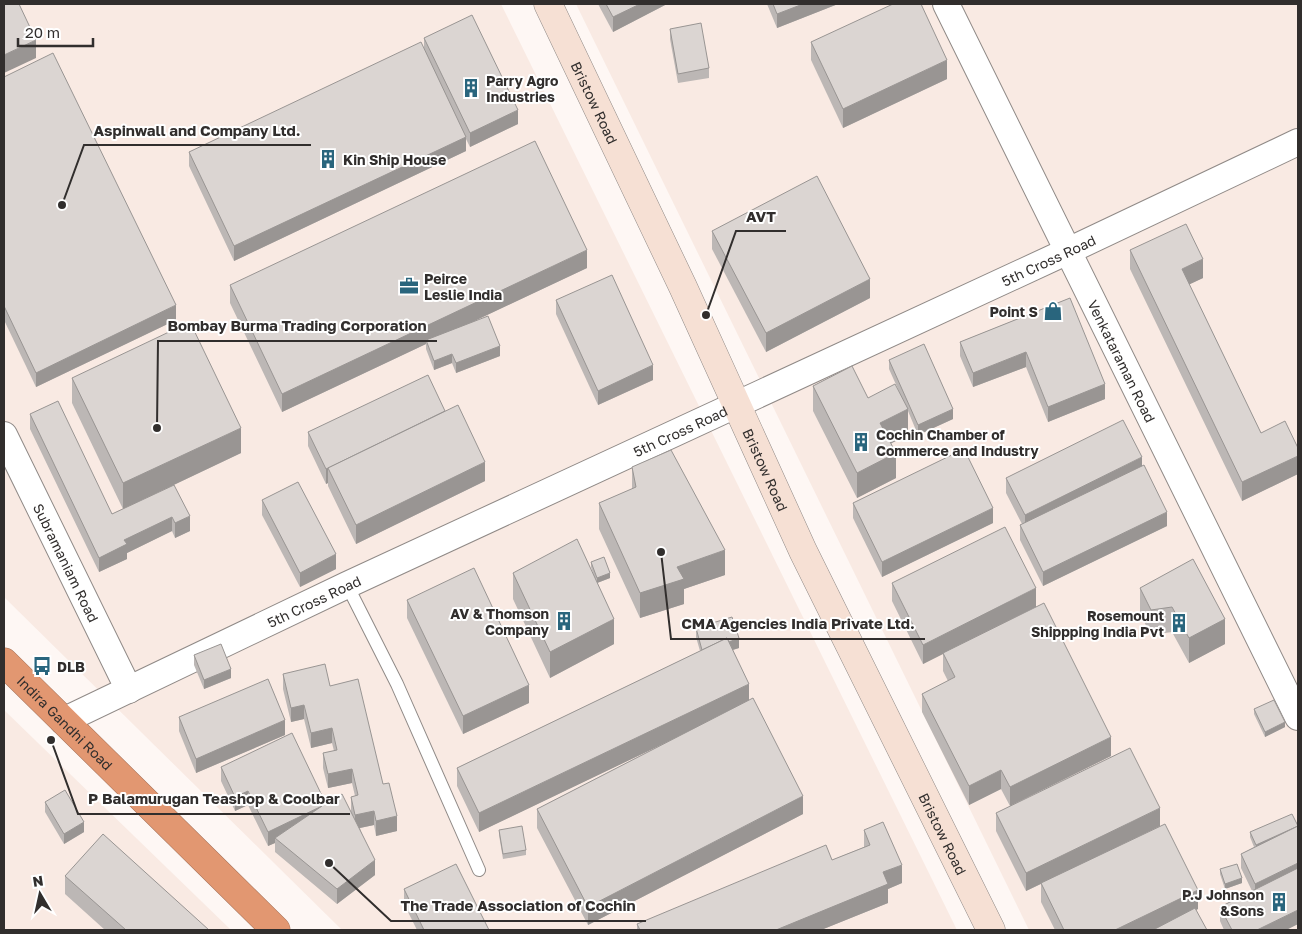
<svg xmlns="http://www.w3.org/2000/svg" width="1302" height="934" font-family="'Golos Text',sans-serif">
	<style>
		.built { fill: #f9eae3 }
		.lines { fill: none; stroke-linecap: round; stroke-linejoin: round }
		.lane-casing { stroke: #908a87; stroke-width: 14 }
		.street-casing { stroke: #908a87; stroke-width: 28 }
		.secondary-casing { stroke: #908a87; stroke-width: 29 }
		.highway-casing { stroke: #a47259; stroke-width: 29 }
		.lane { stroke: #fff; stroke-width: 12 }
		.street { stroke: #fff; stroke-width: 26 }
		.secondary { stroke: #f6e0d4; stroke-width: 28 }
		.highway { stroke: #e29771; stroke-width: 28 }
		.wall { fill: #bcb7b5 }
		.shaded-wall { fill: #999593 }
		.building { fill: #dbd5d2; stroke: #999593 }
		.labels { text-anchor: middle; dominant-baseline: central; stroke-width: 4; stroke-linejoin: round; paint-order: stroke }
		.poi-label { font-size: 14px; font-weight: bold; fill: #312e2d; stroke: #fff; text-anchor: start }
		.street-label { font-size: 14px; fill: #312e2d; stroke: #fff }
		.leader { fill: none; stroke: #312e2d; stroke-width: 2 }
		.callout-dot { fill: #312e2d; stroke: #fff; stroke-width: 2 }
		.callout-label { font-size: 15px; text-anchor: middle; font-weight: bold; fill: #312e2d; stroke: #fff; stroke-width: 4; stroke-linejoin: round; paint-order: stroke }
	</style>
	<rect width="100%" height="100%" fill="#fef7f4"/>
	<g class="built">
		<path d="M4,4H501L957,930H342L4,597Z"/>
		<path d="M576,4H1298V930H1029Z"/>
		<path d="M4,710L231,930H4Z"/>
	</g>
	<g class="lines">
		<g class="lane-casing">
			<path id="lane" d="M347,585L397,684L479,870"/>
		</g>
		<g class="street-casing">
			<g id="street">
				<path id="s1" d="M946,4L1298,717"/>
				<path id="s2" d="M4,435L129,690"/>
				<path id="s3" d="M63,721L347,585L1068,251L1298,142"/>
			</g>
		</g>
		<g class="secondary-casing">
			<g id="secondary">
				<path id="s4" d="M548,4L683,287L803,551L991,930"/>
			</g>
		</g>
		<g class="highway-casing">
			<g id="highway">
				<path id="s5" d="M4,662L276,930"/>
			</g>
		</g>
		<use href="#lane" class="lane"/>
		<use href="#street" class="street"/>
		<use href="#secondary" class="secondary"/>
		<use href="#highway" class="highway"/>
	</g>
	<g class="wall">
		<path d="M598,4H667L613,32Z"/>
		<path d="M767,4H838L777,28Z"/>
		<path d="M670,29L709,68V78L678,83L670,39Z"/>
		<path d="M424,38L518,124L470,147L466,139V151L234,261L189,166V152L424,49Z"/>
		<path d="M811,42L947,79L843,128L811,60Z"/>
		<path d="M4,77L176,320L36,387L4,320Z"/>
		<path d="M712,231L870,298L766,352L712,249Z"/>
		<path d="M1130,250L1203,278L1189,284L1261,433L1298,448V474L1242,501L1130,269Z"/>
		<path d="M587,268L476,320L500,356L456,373L452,363L434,370L426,349V344L282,412L230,303V285Z"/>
		<path d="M1070,298L1105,399L1048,422L1026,367L973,387L960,356V342Z"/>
		<path d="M556,300L653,380L598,405L556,314Z"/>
		<path d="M889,360L953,419L918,435L908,411V435L891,443L896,478L857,498L813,411V386L868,398H902L889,369Z"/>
		<path d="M72,378L241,453L123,509L72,403Z"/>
		<path d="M445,411L485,481L356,544L328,486V483L326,484L308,446V432Z"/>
		<path d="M30,414L112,514L174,485L190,531L175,538L172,531L127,553V559L99,572L30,429Z"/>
		<path d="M1142,466L1167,526L1043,586L1020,540V525L1022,524L1006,493V478Z"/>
		<path d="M632,467L725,575L684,589V604L640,618L599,529V503L632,489Z"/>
		<path d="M262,500L336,569L300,587L262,515Z"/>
		<path d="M853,503L993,523L882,577L853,518Z"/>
		<path d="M591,562L610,578L597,583L614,644L550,678L513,599V573L595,579L591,567Z"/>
		<path d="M892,583L1036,607L1111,756L1010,806L1001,789L969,805L922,712V694L948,681L943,671V654L923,664L892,601Z"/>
		<path d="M1140,588L1225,619V644L1189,663L1172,632L1151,635L1140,614Z"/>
		<path d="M407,600L529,703L463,734L407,618Z"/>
		<path d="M696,628L739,648L733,650L749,700L803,814L588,925L537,828V809L683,734L479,832L457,786V768L700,651L696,637Z"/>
		<path d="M194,655L231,678L204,689L194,665Z"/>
		<path d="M283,674L330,686L383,784L397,831L376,836L374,825L360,828L375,875L337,904L275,852V843L268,846L248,805L235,811L221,781V767L326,804L351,812V797L355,796L352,783L328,788L323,768V753L334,751L332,743L311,748L304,719L291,722L283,689Z"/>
		<path d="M1254,709L1285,727L1265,737L1254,714Z"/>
		<path d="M179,717L285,735L196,773L179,731Z"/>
		<path d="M45,802L84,832L64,844L45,812Z"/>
		<path d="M996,813L1160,826L1198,909L1153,930H1055L1041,902V884L1026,891L996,831Z"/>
		<path d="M1298,826V924L1286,930H1224L1220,921V907L1252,891L1241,868V854L1254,847L1250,837V832Z"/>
		<path d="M499,830L526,850V855L503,859L499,835Z"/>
		<path d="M864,830L902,883L888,889V903L821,930H637V924L832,860L864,847Z"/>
		<path d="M1220,869L1242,883L1225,889L1220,874Z"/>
		<path d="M65,876L209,930H105L65,894Z"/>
		<path d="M404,889L489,930H417L404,904Z"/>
	</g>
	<g class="shaded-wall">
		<path d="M640,4H667L613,32V17Z"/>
		<path d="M803,4H838L777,28V14Z"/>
		<path d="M36,40V58L4,73V55Z"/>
		<path d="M947,60V79L843,128V109Z"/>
		<path d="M518,110V124L470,147V133Z"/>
		<path d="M466,137V151L234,261V246Z"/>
		<path d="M587,250V268L428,343L426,340V344L282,412V394Z"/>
		<path d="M1203,259V278L1182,288V269Z"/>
		<path d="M870,279V298L766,352V333Z"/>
		<path d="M176,305V320L36,387V373Z"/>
		<path d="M500,346V356L456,373V363Z"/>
		<path d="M1026,352V367L973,387V373Z"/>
		<path d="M452,354V363L434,370V361Z"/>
		<path d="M653,365V380L598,405V391Z"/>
		<path d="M1105,384V399L1048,422V407Z"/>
		<path d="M908,409V435L880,449V423Z"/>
		<path d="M953,409V419L918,435V425Z"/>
		<path d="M241,428V453L123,509V483Z"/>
		<path d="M896,453V478L857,498V473Z"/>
		<path d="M1298,456V474L1242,501V482Z"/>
		<path d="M1142,457V472L1025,530V515Z"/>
		<path d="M485,462V481L356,544V525Z"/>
		<path d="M328,468V483L326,484V469Z"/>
		<path d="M993,508V523L882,577V562Z"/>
		<path d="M1167,512V526L1043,586V572Z"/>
		<path d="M190,516V531L175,538V523Z"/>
		<path d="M172,517V531L127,553V559L99,572V558L124,540Z"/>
		<path d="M725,550V575L684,589V604L640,618V593L677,567Z"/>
		<path d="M336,554V569L300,587V573Z"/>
		<path d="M610,573V578L597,583V578Z"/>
		<path d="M1036,588V607L923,664V645Z"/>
		<path d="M614,619V644L550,678V652Z"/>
		<path d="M1225,619V644L1189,663V638Z"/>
		<path d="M739,638V648L702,659V650Z"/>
		<path d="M231,669V678L204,689V680Z"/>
		<path d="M749,684V703L479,832V813Z"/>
		<path d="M529,685V703L463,734V716Z"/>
		<path d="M304,705V719L291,722V708Z"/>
		<path d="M285,720V735L196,773V759Z"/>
		<path d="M1285,722V727L1265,737V732Z"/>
		<path d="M332,728V743L311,748V733Z"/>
		<path d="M1111,737V756L1010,806V787Z"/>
		<path d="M352,769V783L328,788V774Z"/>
		<path d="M1001,770V789L969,805V786Z"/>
		<path d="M248,791V805L235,811V797Z"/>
		<path d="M803,796V814L588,925V907Z"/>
		<path d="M322,806L275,838V843L268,846V832Z"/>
		<path d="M1160,808V826L1026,891V873Z"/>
		<path d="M374,811V825L355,829V815Z"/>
		<path d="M397,816V831L376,836V821Z"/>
		<path d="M84,822V832L64,844V834Z"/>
		<path d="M1298,826L1256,850V845Z"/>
		<path d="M375,860V875L337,904V889Z"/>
		<path d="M1298,863V877L1255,898V884Z"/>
		<path d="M902,865V883L888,889V903L821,930H776L883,872Z"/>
		<path d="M1242,878V883L1225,889V884Z"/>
		<path d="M1198,890V909L1153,930H1115Z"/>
		<path d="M1298,910V924L1286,930H1257Z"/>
	</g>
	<g class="building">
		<path d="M4,4H19L36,40L4,55Z"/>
		<path d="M606,4H640L613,17Z"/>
		<path d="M773,4H803L777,14Z"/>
		<path d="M893,4H921L947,60L843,109L811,42Z"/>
		<path d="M472,15L518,110L470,133L424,38Z"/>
		<path d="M701,23L709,68L678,74L670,29Z"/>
		<path d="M421,42L466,137L234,246L189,152Z"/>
		<path d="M53,53L176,305L36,373L4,306V77Z"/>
		<path d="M535,141L587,250L282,394L230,285Z"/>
		<path d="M817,176L870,279L766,333L712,231Z"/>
		<path d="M1186,224L1203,259L1182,269L1261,433L1285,421L1298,448V456L1242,482L1130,250Z"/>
		<path d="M612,275L653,365L598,391L556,300Z"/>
		<path d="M1070,298L1105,384L1048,407L1026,352L973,373L960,342Z"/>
		<path d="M488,316L500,346L456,363L452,354L434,361L426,340Z"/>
		<path d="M190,322L241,428L123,483L72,378Z"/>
		<path d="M924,344L953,409L918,425L889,360Z"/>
		<path d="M852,366L868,398L895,384L908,409L880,423L896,453L857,473L813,386Z"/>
		<path d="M428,375L445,411L326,469L308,432Z"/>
		<path d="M58,401L112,514L174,485L190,516L175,523L172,517L124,540L127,544L99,558L30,414Z"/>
		<path d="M458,405L485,462L356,525L328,468Z"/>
		<path d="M1123,420L1142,457L1025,515L1006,478Z"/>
		<path d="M964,449L993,508L882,562L853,503Z"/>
		<path d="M671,450L725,550L677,567L684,579L640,593L599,503L636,487L632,467Z"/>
		<path d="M1144,465L1167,512L1043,572L1020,525Z"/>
		<path d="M298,482L336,554L300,573L262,500Z"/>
		<path d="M1005,527L1036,588L923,645L892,583Z"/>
		<path d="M577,539L614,619L550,652L513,573Z"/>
		<path d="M604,557L610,573L597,578L591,562Z"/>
		<path d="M1193,559L1225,619L1189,638L1172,607L1151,610L1140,588Z"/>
		<path d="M474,568L529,685L463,716L407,600Z"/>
		<path d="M1044,603L1111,737L1010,787L1001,770L969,786L922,694L955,677L943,653Z"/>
		<path d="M732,617L739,638L729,642L727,638L702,650L696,628Z"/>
		<path d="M727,638L749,684L479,813L457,768Z"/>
		<path d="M221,644L231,669L204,680L194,655Z"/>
		<path d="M325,664L330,686L358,679L383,784L389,783L397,816L376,821L374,811L355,815L351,797L358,795L352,769L328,774L323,753L337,750L332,728L311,733L304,705L291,708L283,674Z"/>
		<path d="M268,679L285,720L196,759L179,717Z"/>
		<path d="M753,698L803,796L588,907L537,809Z"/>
		<path d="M1274,700L1285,722L1265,732L1254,709Z"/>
		<path d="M292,733L326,804L342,794L375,860L337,889L275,838L322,806L268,832L248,791L235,797L221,767Z"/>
		<path d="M1130,748L1160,808L1026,873L996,813Z"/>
		<path d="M65,790L84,822L64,834L45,802Z"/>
		<path d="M1292,814L1298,826L1256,845L1250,832Z"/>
		<path d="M883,822L902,865L883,872L888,884L776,930H640L637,924L826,845L832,860L870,845L864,830Z"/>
		<path d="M1165,824L1198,890L1115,930H1064L1041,883Z"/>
		<path d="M522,826L526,850L503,854L499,830Z"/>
		<path d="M1298,826V863L1255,884L1241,854Z"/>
		<path d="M103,834L209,930H126L65,876Z"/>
		<path d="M456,864L489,930H424L404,889Z"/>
		<path d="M1237,864L1242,878L1225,884L1220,869Z"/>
		<path d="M1298,868V910L1257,930H1232L1220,907Z"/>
		<path d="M1195,908L1207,930H1153Z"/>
	</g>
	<defs>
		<g id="building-bare" transform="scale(1.5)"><path d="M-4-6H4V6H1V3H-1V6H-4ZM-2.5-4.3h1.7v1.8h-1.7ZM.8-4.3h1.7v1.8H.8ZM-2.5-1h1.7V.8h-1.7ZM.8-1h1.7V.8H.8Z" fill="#29657d" stroke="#fff" stroke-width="2.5" paint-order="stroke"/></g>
		<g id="office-bare" transform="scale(1.5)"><path d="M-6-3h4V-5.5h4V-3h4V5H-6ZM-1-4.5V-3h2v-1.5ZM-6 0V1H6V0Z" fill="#29657d" stroke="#fff" stroke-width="2.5" paint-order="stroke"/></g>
		<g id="shop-bare" transform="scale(1.5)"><path d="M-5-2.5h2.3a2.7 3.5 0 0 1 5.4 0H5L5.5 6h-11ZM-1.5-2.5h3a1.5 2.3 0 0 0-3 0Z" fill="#29657d" stroke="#fff" stroke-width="2.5" paint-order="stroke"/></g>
		<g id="bus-bare" transform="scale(1.5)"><path d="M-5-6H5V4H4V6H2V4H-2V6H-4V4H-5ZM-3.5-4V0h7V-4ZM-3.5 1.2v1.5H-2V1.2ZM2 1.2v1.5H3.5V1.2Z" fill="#29657d" stroke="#fff" stroke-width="2.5" paint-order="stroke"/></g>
	</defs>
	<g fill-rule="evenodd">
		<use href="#building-bare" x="471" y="88"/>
		<use href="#building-bare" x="328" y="159"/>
		<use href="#office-bare" x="409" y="286"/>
		<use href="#shop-bare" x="1053" y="311"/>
		<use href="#building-bare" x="861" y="442"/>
		<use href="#building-bare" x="564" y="621"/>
		<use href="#building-bare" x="1179" y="623"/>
		<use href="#bus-bare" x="42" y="666"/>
		<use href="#building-bare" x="1279" y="902"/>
	</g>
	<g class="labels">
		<g class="poi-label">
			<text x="486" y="80">Parry Agro<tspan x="486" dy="16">Industries</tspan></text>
			<text x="343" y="159">Kin Ship House</text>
			<text x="424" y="278">Peirce<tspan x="424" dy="16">Leslie India</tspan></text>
			<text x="1038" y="311" text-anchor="end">Point S</text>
			<text x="876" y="434">Cochin Chamber of<tspan x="876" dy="16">Commerce and Industry</tspan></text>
			<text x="549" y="613" text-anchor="end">AV &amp; Thomson<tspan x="549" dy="16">Company</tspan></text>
			<text x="1164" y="615" text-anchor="end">Rosemount<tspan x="1164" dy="16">Shippping India Pvt</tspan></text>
			<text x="57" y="666">DLB</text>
			<text x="1264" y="894" text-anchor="end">P.J Johnson<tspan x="1264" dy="16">&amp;Sons</tspan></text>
		</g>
		<g class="street-label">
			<text stroke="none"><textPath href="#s4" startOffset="109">Bristow Road</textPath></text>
			<text stroke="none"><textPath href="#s3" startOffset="1088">5th Cross Road</textPath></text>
			<text stroke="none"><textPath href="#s1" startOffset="398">Venkataraman Road</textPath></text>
			<text stroke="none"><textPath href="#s3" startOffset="682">5th Cross Road</textPath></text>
			<text stroke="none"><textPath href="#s4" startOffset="514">Bristow Road</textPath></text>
			<text stroke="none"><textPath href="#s2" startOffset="142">Subramaniam Road</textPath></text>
			<text stroke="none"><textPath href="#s3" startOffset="278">5th Cross Road</textPath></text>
			<text stroke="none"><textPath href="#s5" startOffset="86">Indira Gandhi Road</textPath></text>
			<text stroke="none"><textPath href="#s4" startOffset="919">Bristow Road</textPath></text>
		</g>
	</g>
	<path class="leader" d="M62 205L84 145H311M706 315L736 231H786M157 428L158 341H437M661 552L671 639H925M51 740L78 814H350M329 863L391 921H646"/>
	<g class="callout-dot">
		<circle cx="62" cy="205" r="5"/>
		<circle cx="706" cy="315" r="5"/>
		<circle cx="157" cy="428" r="5"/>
		<circle cx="661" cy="552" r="5"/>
		<circle cx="51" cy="740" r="5"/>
		<circle cx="329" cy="863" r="5"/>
	</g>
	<g class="callout-label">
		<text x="197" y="136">Aspinwall and Company Ltd.</text>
		<text x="761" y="222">AVT</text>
		<text x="297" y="331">Bombay Burma Trading Corporation</text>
		<text x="798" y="629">CMA Agencies India Private Ltd.</text>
		<text x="214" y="804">P Balamurugan Teashop &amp; Coolbar</text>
		<text x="518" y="911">The Trade Association of Cochin</text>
	</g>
	<rect width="1302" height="934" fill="none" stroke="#312e2d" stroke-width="10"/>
	<g transform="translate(40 894) rotate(351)" stroke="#ffffff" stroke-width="4" paint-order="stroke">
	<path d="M0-4L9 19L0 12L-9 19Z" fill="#312e2d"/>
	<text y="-8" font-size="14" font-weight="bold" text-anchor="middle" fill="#312e2d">N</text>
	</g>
	<path d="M18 38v8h75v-8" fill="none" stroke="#312e2d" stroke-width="2.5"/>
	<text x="25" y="38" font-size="15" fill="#312e2d" stroke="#ffffff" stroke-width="4" paint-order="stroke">20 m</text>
</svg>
